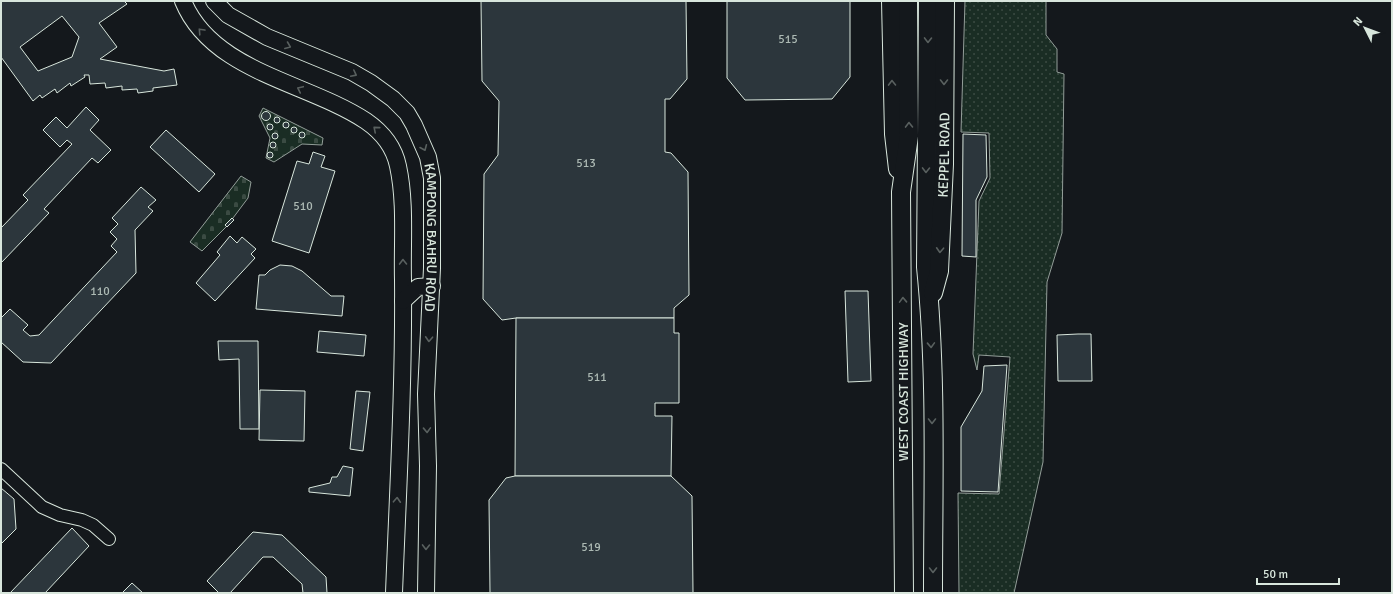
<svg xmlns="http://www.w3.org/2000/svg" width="1393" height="594" font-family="Signika,sans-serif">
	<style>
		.grass { fill: url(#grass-dots); stroke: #939e99 }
		.cemetery { fill: url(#cemetery-stones); stroke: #939e99 }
		.building { fill: #2c363c; stroke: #d8e6dc; fill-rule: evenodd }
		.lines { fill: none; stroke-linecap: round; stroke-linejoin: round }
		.minor-casing { stroke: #d8e6dc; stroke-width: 14 }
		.major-casing { stroke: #d8e6dc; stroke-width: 18 }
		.highway-casing { stroke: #d8e6dc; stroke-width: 20 }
		.minor { stroke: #14181c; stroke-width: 12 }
		.major { stroke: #14181c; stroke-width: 16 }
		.highway { stroke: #14181c; stroke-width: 18 }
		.oneway { stroke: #59605f }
		.labels { text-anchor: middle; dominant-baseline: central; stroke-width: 3; stroke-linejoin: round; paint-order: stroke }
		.number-label { font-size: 12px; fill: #adbab4 }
		.street-label { font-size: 14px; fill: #d8e6dc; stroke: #14181c }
	</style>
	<defs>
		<pattern id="grass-dots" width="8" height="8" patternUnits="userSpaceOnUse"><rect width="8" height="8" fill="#1a2d24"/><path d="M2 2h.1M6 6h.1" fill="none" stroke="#3b4b43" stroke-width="1.8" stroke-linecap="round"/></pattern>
		<pattern id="cemetery-stones" width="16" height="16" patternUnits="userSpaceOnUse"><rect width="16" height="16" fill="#1a2d24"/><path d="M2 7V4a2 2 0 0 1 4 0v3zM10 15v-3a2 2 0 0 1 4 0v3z" fill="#3b4b43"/></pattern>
	</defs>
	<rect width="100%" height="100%" fill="#14181c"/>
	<path class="grass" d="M965,1H1046V35L1057,49V72L1064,74L1062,233L1047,282L1043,462L1014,593H959L958,493L999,494L1010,357L979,355L977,370L973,354L979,201L990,178L989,133L961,132Z"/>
	<g class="cemetery">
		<path d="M263,108L323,138L322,145L302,144L274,162L266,158L270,138L259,116Z"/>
		<path d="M241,176L251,182L248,198L227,226L202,251L190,242Z"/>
	</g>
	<g class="building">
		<path d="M1,1H124L127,4L99,23L117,47L100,59L164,71L174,69L177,85L153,88V91L138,93L137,89L122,90V86L106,88L105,83L90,84L89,75H84L85,77L71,86L70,83L57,93L55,89L42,98L40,95L33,101L1,57ZM62,16L79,37L72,57L38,71L20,47Z"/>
		<path d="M481,1H686L687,79L670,99H665V152L671,153L688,172L689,295L674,308V318H516L502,320L483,299L484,174L498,155L499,101L482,81Z"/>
		<path d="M727,1H850V77L832,99L745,100L727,78Z"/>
		<path d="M86,107L99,120L90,130L111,150L98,163L92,158L44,209L49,213L1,263V228L28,200L23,195L72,144L67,140L60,147L43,130L56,117L67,128Z"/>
		<circle cx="266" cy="116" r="4.5"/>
		<circle cx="277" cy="120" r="3"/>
		<circle cx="286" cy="125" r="3"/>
		<circle cx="270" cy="127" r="3"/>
		<circle cx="294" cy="130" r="3"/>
		<path d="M166,130L215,174L199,192L150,147Z"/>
		<circle cx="302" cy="135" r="3"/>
		<circle cx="275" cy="136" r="3"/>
		<path d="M963,134L986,135L987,177L976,200V257L962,256Z"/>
		<circle cx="273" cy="145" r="3"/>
		<circle cx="270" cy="155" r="3"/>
		<path d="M313,152L325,156L321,167L335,171L309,253L272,241L297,161L309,164Z"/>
		<path d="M141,187L156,200L148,207L153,211L135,230L136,273L51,363L23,362L1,342V318L10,309L28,325L23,330L30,336L39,335L117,252L111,246L117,239L110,232L118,224L112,218Z"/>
		<path d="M232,218L234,220L227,227L225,225Z"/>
		<path d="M230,236L237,243L242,237L256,249L251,254L255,258L215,301L196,283L220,255L217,252Z"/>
		<path d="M280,265L292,266L302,271L331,296H344L342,316L256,309L259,275H265L270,270Z"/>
		<path d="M845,291H868L871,381L848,382Z"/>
		<path d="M516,318H674V333H679V403H655V416H672L671,476H515Z"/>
		<path d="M319,331L366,335L364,356L317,352Z"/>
		<path d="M1078,334H1091L1092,381H1058L1057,335Z"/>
		<path d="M218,341H258L259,429H240L239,359L219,360Z"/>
		<path d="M1007,365L998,492L961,491V427L982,391L984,366Z"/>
		<path d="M260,390L305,391L304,441L259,440Z"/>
		<path d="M356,391L370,392L363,451L350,449Z"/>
		<path d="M343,466L353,468L350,496L309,492V488L330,483L332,477H337Z"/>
		<path d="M515,476H671L692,496L693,593H490L489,500L506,478Z"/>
		<path d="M1,488L14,499L16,529L1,544Z"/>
		<path d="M72,528L89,546L45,593H10Z"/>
		<path d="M253,532L282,535L326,577L327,593H303L302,584L273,557H263L230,593H219L207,581Z"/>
		<path d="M132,583L143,593H122Z"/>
	</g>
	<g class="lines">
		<g class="minor-casing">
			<path id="minor" d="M1,469L42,507L60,515L82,520L93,525L109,539"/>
		</g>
		<g class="major-casing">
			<g id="major">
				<path d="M183,1C212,72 307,82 366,121C382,132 394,147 398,166C406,203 402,243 403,280C404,384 398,489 394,593"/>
				<path id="s1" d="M214,1L228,15L267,37L352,72L371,83L393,99L407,113L414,125L428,157L432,178V268L426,394L428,466L426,593"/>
				<path d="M403,301L418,287L432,286"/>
			</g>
		</g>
		<g class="highway-casing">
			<g id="highway">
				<path d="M891,1L894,134L898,169"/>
				<path d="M928,1L926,267C937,375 933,485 933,593"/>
				<path id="s2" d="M933,293L939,271L944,164L945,1"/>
				<path d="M904,593L901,192L909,136L908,1"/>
			</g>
		</g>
		<use href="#minor" class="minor"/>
		<use href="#major" class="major"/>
		<use href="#highway" class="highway"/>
	</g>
	<defs><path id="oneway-chevron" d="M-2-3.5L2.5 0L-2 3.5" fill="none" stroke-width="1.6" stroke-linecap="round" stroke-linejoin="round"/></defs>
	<g class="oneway">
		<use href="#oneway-chevron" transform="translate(201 31) rotate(-133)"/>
		<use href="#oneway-chevron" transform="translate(928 40) rotate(91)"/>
		<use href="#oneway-chevron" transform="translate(288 46) rotate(22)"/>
		<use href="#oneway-chevron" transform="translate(354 74) rotate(27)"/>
		<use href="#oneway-chevron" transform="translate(944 82) rotate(90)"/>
		<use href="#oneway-chevron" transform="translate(892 83) rotate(-91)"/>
		<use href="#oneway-chevron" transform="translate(300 89) rotate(-155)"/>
		<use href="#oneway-chevron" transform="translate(909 125) rotate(-91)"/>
		<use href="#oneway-chevron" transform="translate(376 129) rotate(-139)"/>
		<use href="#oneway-chevron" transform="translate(424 148) rotate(67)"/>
		<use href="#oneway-chevron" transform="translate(926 170) rotate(91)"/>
		<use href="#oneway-chevron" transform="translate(940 250) rotate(93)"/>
		<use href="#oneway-chevron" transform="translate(403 262) rotate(-91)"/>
		<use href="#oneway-chevron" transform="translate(903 300) rotate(-92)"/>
		<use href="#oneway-chevron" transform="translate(429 339) rotate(93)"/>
		<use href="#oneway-chevron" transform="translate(931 345) rotate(88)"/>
		<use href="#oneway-chevron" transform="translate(932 421) rotate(90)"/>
		<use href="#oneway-chevron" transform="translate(427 430) rotate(88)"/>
		<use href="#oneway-chevron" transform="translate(397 500) rotate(-87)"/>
		<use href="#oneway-chevron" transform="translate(426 547) rotate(91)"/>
		<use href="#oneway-chevron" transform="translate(933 570) rotate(90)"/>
	</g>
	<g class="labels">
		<g class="number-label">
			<text x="788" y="39">515</text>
			<text x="586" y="163">513</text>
			<text x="303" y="206">510</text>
			<text x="100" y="291">110</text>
			<text x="597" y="377">511</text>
			<text x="591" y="547">519</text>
		</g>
		<g class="street-label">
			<text stroke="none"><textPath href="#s2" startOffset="139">KEPPEL ROAD</textPath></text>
			<text stroke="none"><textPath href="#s1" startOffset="355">KAMPONG BAHRU ROAD</textPath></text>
			<text transform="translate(903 392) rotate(-90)">WEST COAST HIGHWAY</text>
		</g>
	</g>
	<rect width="1393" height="594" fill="none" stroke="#d8e6dc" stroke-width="4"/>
	<g transform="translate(1365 28) rotate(312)" stroke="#14181c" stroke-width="3" paint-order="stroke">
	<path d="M0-3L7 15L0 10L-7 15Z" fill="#d8e6dc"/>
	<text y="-6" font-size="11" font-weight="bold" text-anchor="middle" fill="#d8e6dc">N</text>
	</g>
	<path d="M1257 578v6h82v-6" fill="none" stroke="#d8e6dc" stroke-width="2"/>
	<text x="1263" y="578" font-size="12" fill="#d8e6dc" stroke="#14181c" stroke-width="3" paint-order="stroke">50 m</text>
</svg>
